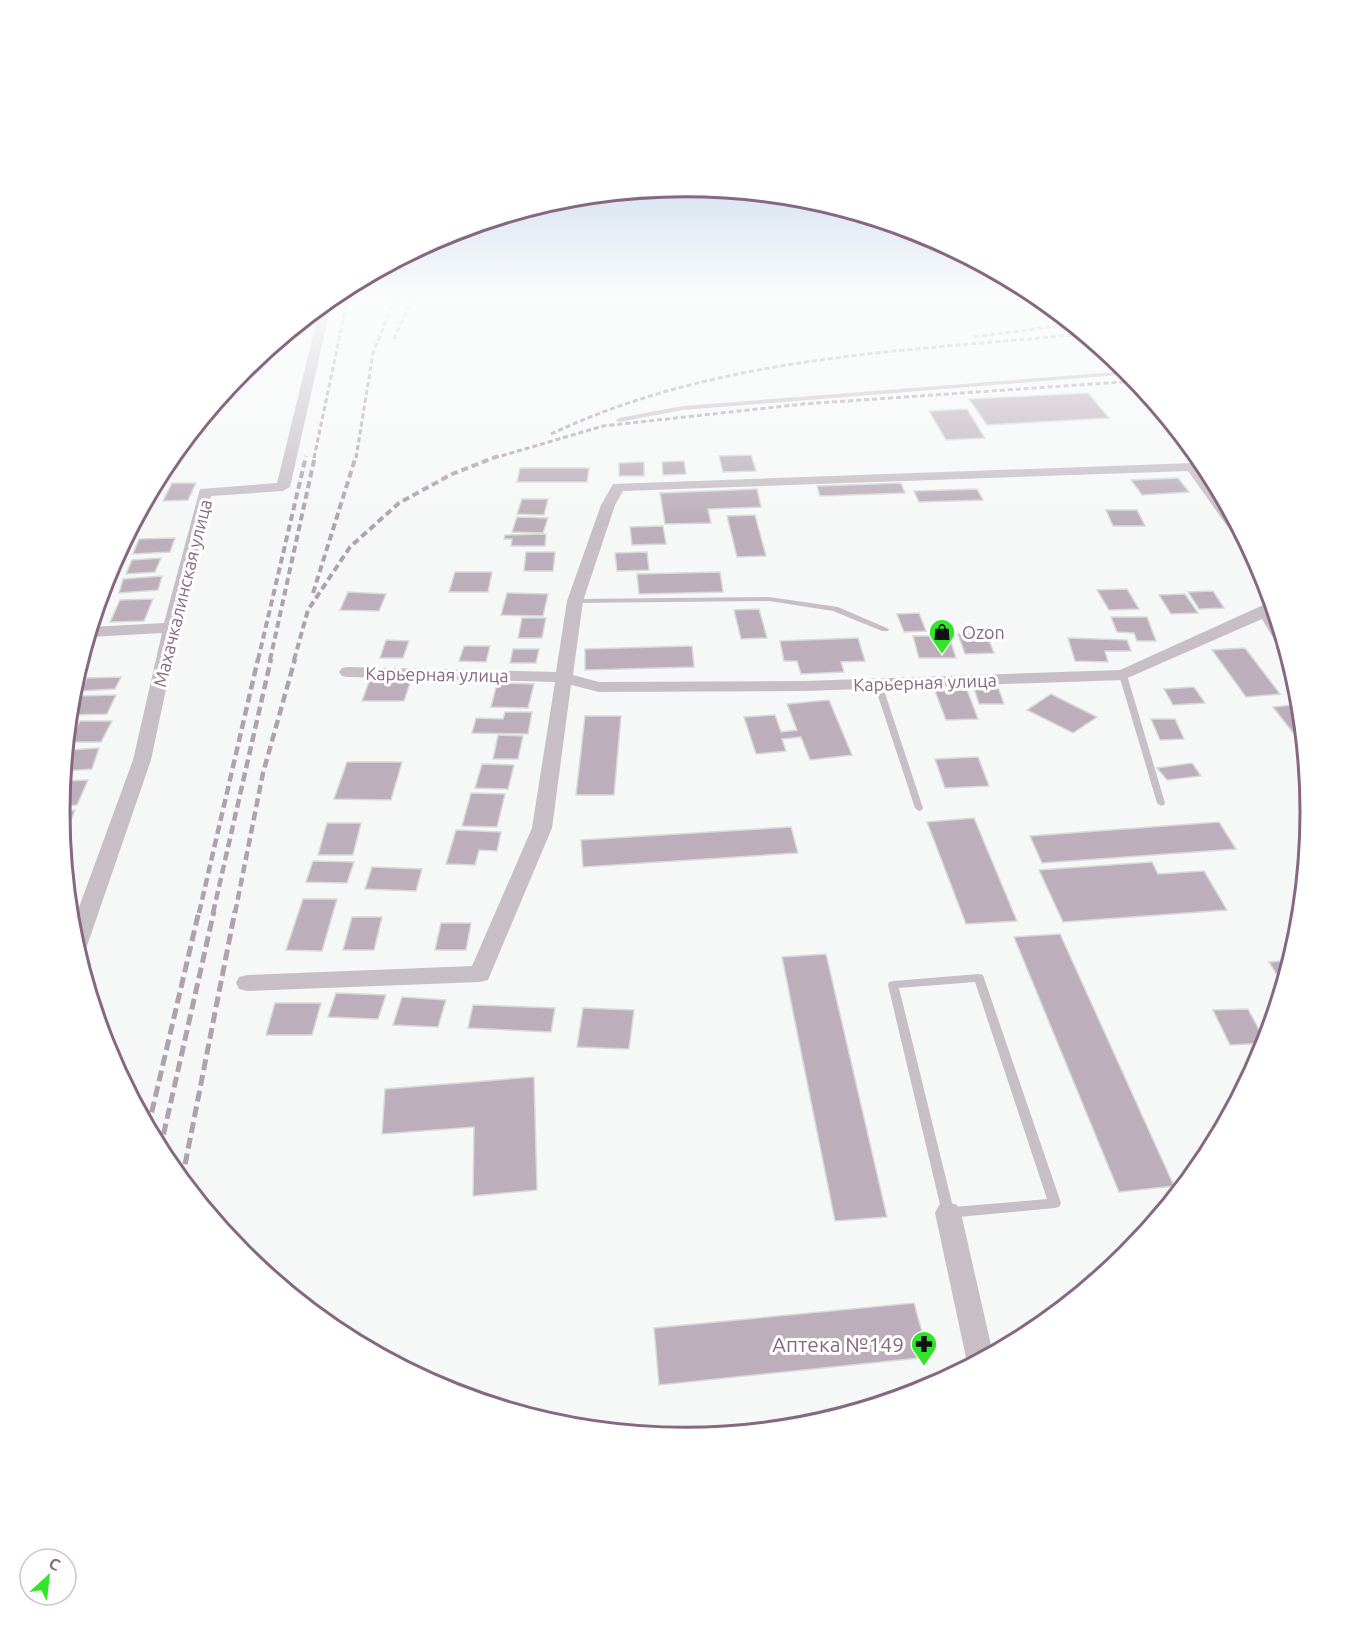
<svg xmlns="http://www.w3.org/2000/svg" width="1371" height="1625" font-family="Ubuntu,sans-serif">
	<style>
		.building { fill: #bcafbb; stroke: #d8dada; stroke-width: 1.5 }
		.lines { fill: none; stroke-linecap: round; stroke-linejoin: round }
		.lane { fill: #c8bfc6; fill-rule: evenodd }
		.street { fill: #c8bfc6; fill-rule: evenodd }
		.rail-far3 { stroke: #afa2ad; stroke-width: 3; stroke-dasharray: 5 3; stroke-linecap: butt }
		.rail-far2 { stroke: #afa2ad; stroke-width: 4; stroke-dasharray: 7 4; stroke-linecap: butt }
		.rail-far1 { stroke: #afa2ad; stroke-width: 4.5; stroke-dasharray: 9 4.5; stroke-linecap: butt }
		.rail { stroke: #afa2ad; stroke-width: 5; stroke-dasharray: 11 5; stroke-linecap: butt }
		.labels { text-anchor: middle; dominant-baseline: central; stroke-width: 6; stroke-linejoin: round; paint-order: stroke }
		.street-label { font-size: 18px; fill: #876782; stroke: #fff }
		.poi-label { font-size: 18px; fill: #876782; stroke: #fff; text-anchor: start }
		.near-poi-label { font-size: 21px; fill: #876782; stroke: #fff; text-anchor: end }
		.rim { fill: none; stroke: #876782; stroke-width: 3 }
	</style>
	<rect width="100%" height="100%" fill="#f6f8f8"/>
	<g class="building">
		<path d="M1088,393L1109,418L987,425L969,399Z"/>
		<path d="M967,409L985,438L946,440L929,411Z"/>
		<path d="M751,455L756,471L723,472L719,456Z"/>
		<path d="M684,461L686,474L663,475L662,462Z"/>
		<path d="M644,462V476H619V463Z"/>
		<path d="M520,468H589L587,482H517Z"/>
		<path d="M1178,478L1189,492L1142,495L1131,480Z"/>
		<path d="M172,483H196L188,500L163,501Z"/>
		<path d="M901,483L905,493L820,496L817,486Z"/>
		<path d="M757,489L761,507L708,509L711,523L665,524L660,493Z"/>
		<path d="M977,489L983,500L919,502L914,491Z"/>
		<path d="M522,499H548L544,515L517,514Z"/>
		<path d="M144,504H152L146,516H138Z"/>
		<path d="M1106,510H1137L1145,526H1113Z"/>
		<path d="M755,515L766,556L737,557L727,516Z"/>
		<path d="M517,517L548,518L543,533L512,532Z"/>
		<path d="M663,526L666,544L632,545L630,527Z"/>
		<path d="M546,534L545,546H511L512,539H504L505,535Z"/>
		<path d="M175,538L170,552L133,554L139,539Z"/>
		<path d="M526,552H555L553,571H524Z"/>
		<path d="M647,552L649,570L617,571L615,553Z"/>
		<path d="M161,558L155,572L126,574L132,560Z"/>
		<path d="M455,572H492L488,592H449Z"/>
		<path d="M720,572L723,592L639,594L637,574Z"/>
		<path d="M162,576L158,590L119,593L123,579Z"/>
		<path d="M1127,589L1139,609L1109,610L1097,590Z"/>
		<path d="M1213,591L1224,608L1199,609L1188,592Z"/>
		<path d="M348,592L386,594L379,611L340,610Z"/>
		<path d="M507,593L548,594L543,616L501,615Z"/>
		<path d="M1185,594L1198,613L1171,614L1159,595Z"/>
		<path d="M153,599L144,621L110,622L120,600Z"/>
		<path d="M759,609L767,638L741,639L734,610Z"/>
		<path d="M919,613L926,631L904,632L897,614Z"/>
		<path d="M1111,617H1147L1156,641H1137L1134,633L1117,632Z"/>
		<path d="M522,618H546L542,638H518Z"/>
		<path d="M986,633L994,653L965,654L958,634Z"/>
		<path d="M913,636H949L956,658H919Z"/>
		<path d="M858,638L865,661L841,662L844,672L801,674L797,661H784L780,641Z"/>
		<path d="M1068,638L1127,640L1131,651H1105L1108,662L1075,661Z"/>
		<path d="M386,640L409,641L403,658H380Z"/>
		<path d="M464,646H490L486,662L459,661Z"/>
		<path d="M692,646L694,667L585,670V649Z"/>
		<path d="M1245,648L1280,694L1246,697L1212,650Z"/>
		<path d="M513,649H539L536,663H510Z"/>
		<path d="M121,677L115,689L81,691L87,678Z"/>
		<path d="M370,679L411,680L404,701H362Z"/>
		<path d="M497,683L534,684L528,708L491,707Z"/>
		<path d="M998,687L1004,704H979L974,688Z"/>
		<path d="M1194,687L1205,703L1173,705L1164,689Z"/>
		<path d="M967,690L978,719L946,720L935,691Z"/>
		<path d="M1051,694L1097,717L1073,733L1027,710Z"/>
		<path d="M116,695L107,714L70,715L78,696Z"/>
		<path d="M829,700L852,755L810,760L801,737L782,739L786,751L756,754L744,717L775,715L781,732L797,730L787,704Z"/>
		<path d="M1292,705L1302,717L1305,748L1273,707Z"/>
		<path d="M505,712H532L528,734L472,733L476,718L503,719Z"/>
		<path d="M585,716H621L614,795H576Z"/>
		<path d="M1151,719H1175L1184,739L1160,740Z"/>
		<path d="M80,721H112L101,742H69Z"/>
		<path d="M498,735L523,736L518,759H493Z"/>
		<path d="M99,748L92,769L64,771L69,750Z"/>
		<path d="M978,757L989,786L945,788L935,759Z"/>
		<path d="M347,762H402L391,800L334,799Z"/>
		<path d="M1192,763L1201,776L1167,780L1157,768Z"/>
		<path d="M482,764L514,765L508,789L475,788Z"/>
		<path d="M88,780L77,805L61,806L63,781Z"/>
		<path d="M471,793L505,794L497,827L462,826Z"/>
		<path d="M75,810L66,833H62L60,811Z"/>
		<path d="M974,818L1017,921L966,924L927,822Z"/>
		<path d="M1219,822L1236,849L1042,863L1030,836Z"/>
		<path d="M327,823H361L353,855H318Z"/>
		<path d="M791,827L798,853L583,867L581,840Z"/>
		<path d="M456,830L501,832L497,851L479,850L475,865L446,864Z"/>
		<path d="M313,861L354,862L347,883L306,882Z"/>
		<path d="M1152,862L1158,874L1204,871L1227,910L1063,922L1039,870Z"/>
		<path d="M372,867L422,869L416,891L365,889Z"/>
		<path d="M303,899H337L322,951L286,950Z"/>
		<path d="M352,917H382L374,950H343Z"/>
		<path d="M441,923H471L466,950H435Z"/>
		<path d="M1060,934L1174,1186L1119,1192L1014,937Z"/>
		<path d="M826,954L887,1217L835,1221L782,957Z"/>
		<path d="M1291,960L1284,985H1283L1269,962Z"/>
		<path d="M336,993L386,995L378,1019L328,1017Z"/>
		<path d="M402,997L446,1000L438,1027L393,1025Z"/>
		<path d="M275,1003H321L312,1035H266Z"/>
		<path d="M473,1005L555,1008L551,1032L468,1028Z"/>
		<path d="M583,1008L634,1010L629,1049L577,1047Z"/>
		<path d="M1248,1009L1266,1043L1230,1045L1213,1010Z"/>
		<path d="M534,1077L537,1190L473,1196L474,1127L382,1134L385,1089Z"/>
		<path d="M914,1303L929,1357L659,1385L654,1328Z"/>
	</g>
	<g class="lines">
		<g class="lane">
			<path d="M1129,371L1131,374L683,410L619,422L616,420L619,418L683,406Z"/>
			<path d="M769,597L838,607L889,629L888,631H882L833,611L769,601L575,603L571,601L575,599Z"/>
			<path d="M1120,673H1123L1127,675L1165,803L1164,805L1161,806L1157,803L1119,675Z"/>
			<path d="M875,682H878L882,684L923,808L922,810L919,811L915,808L874,684Z"/>
			<path d="M979,974L983,975L984,978L1061,1203L1059,1207L1055,1208L948,1218L944,1217L942,1213L888,985L889,982L893,981ZM975,982L1047,1199L953,1207L899,988Z"/>
		</g>
		<g class="street">
			<path d="M331,299L332,301L290,487L283,491L211,496L179,628L151,760L87,946L84,952L78,953L71,929L133,760L162,633L90,637L91,627L164,623L200,489L277,483L320,307Z"/>
			<path d="M1192,463L1197,464L1229,508L1254,555L1247,554L1188,471L623,491L615,505L583,601L573,675L599,682L804,681L1120,670L1272,601L1286,647L1278,646L1262,619L1123,680L804,691L599,692L571,685L552,828L488,980L480,982L247,991L239,989L236,983L239,977L247,975L472,966L532,828L555,682L348,677L342,676L339,672L342,668L348,667L556,672L567,601L601,505L613,484Z"/>
			<path d="M948,1202L957,1205L961,1213L993,1354L968,1367L935,1213L939,1205Z"/>
		</g>
		<g class="rail-far3">
			<path d="M974,337L1072,324"/>
			<path d="M394,339L413,296"/>
			<path d="M551,434C716,356 905,351 1084,334"/>
			<path d="M314,458L348,296"/>
			<path d="M356,458L373,353L396,296"/>
			<path d="M494,458L603,426L803,404L1136,381"/>
		</g>
		<g class="rail-far2">
			<path d="M313,593L356,456"/>
			<path d="M258,660L306,456"/>
			<path d="M270,660L315,456"/>
			<path d="M294,660L308,610L350,547L399,503L452,474L498,456"/>
		</g>
		<g class="rail-far1">
			<path d="M199,913L258,659"/>
			<path d="M213,913L271,659"/>
			<path d="M235,913L263,773L295,659"/>
		</g>
		<g class="rail">
			<path d="M148,1128L199,911"/>
			<path d="M160,1150L214,911"/>
			<path d="M182,1180L235,911"/>
		</g>
	</g>
	<linearGradient id="sky" x2="0" y2="1"><stop stop-color="#9ebade"/><stop offset="0.57" stop-color="#fbfcfc"/><stop offset="1" stop-color="#fbfcfc" stop-opacity="0"/></linearGradient>
	<rect width="1371" height="523" fill="url(#sky)"/>
	<defs>
		<g id="shop-pin" transform="scale(1.35)"><path d="M0 17L-7.5 6A9.5 9.5 0 1 1 7.5 6Z" fill="#32e52a" stroke="#fff"/><path d="M-5-2.5h2.3a2.7 3.5 0 0 1 5.4 0H5L5.5 6h-11ZM-1.5-2.5h3a1.5 2.3 0 0 0-3 0Z" fill="#111"/></g>
		<g id="pharmacy-pin" transform="scale(1.35)"><path d="M0 17L-7.5 6A9.5 9.5 0 1 1 7.5 6Z" fill="#32e52a" stroke="#fff"/><path d="M-2-6h4v4h4v4h-4v4h-4v-4h-4v-4h4Z" fill="#111"/></g>
	</defs>
	<g fill-rule="evenodd">
		<use href="#shop-pin" x="942" y="632"/>
		<use href="#pharmacy-pin" x="924" y="1344"/>
	</g>
	<g class="labels">
		<g class="street-label">
			<text transform="translate(182 593) rotate(-76)">Махачкалинская улица</text>
			<text transform="translate(437 674) rotate(1)">Карьерная улица</text>
			<text transform="translate(925 682) rotate(-2)">Карьерная улица</text>
		</g>
		<g class="poi-label">
			<text x="962" y="632">Ozon</text>
		</g>
		<g class="near-poi-label">
			<text x="904" y="1344">Аптека №149</text>
		</g>
	</g>
	<path d="M0 0H1371V1625H0ZM70 812a615 615 0 1 1 1230 0a615 615 0 1 1-1230 0Z" fill="#fff" fill-rule="evenodd"/>
	<path class="rim" d="M70 812a615 615 0 1 1 1230 0a615 615 0 1 1-1230 0Z"/>
	<g transform="translate(48 1577) rotate(27)"><circle r="28" fill="#ffffff" stroke="#cfc2cd" stroke-width="1.5"/>
	<path d="M0-4.5L10 22L0 15L-10 22Z" fill="#32e52a"/>
	<text y="-9" font-size="16" font-weight="bold" text-anchor="middle" fill="#876782">С</text>
	</g>
</svg>
